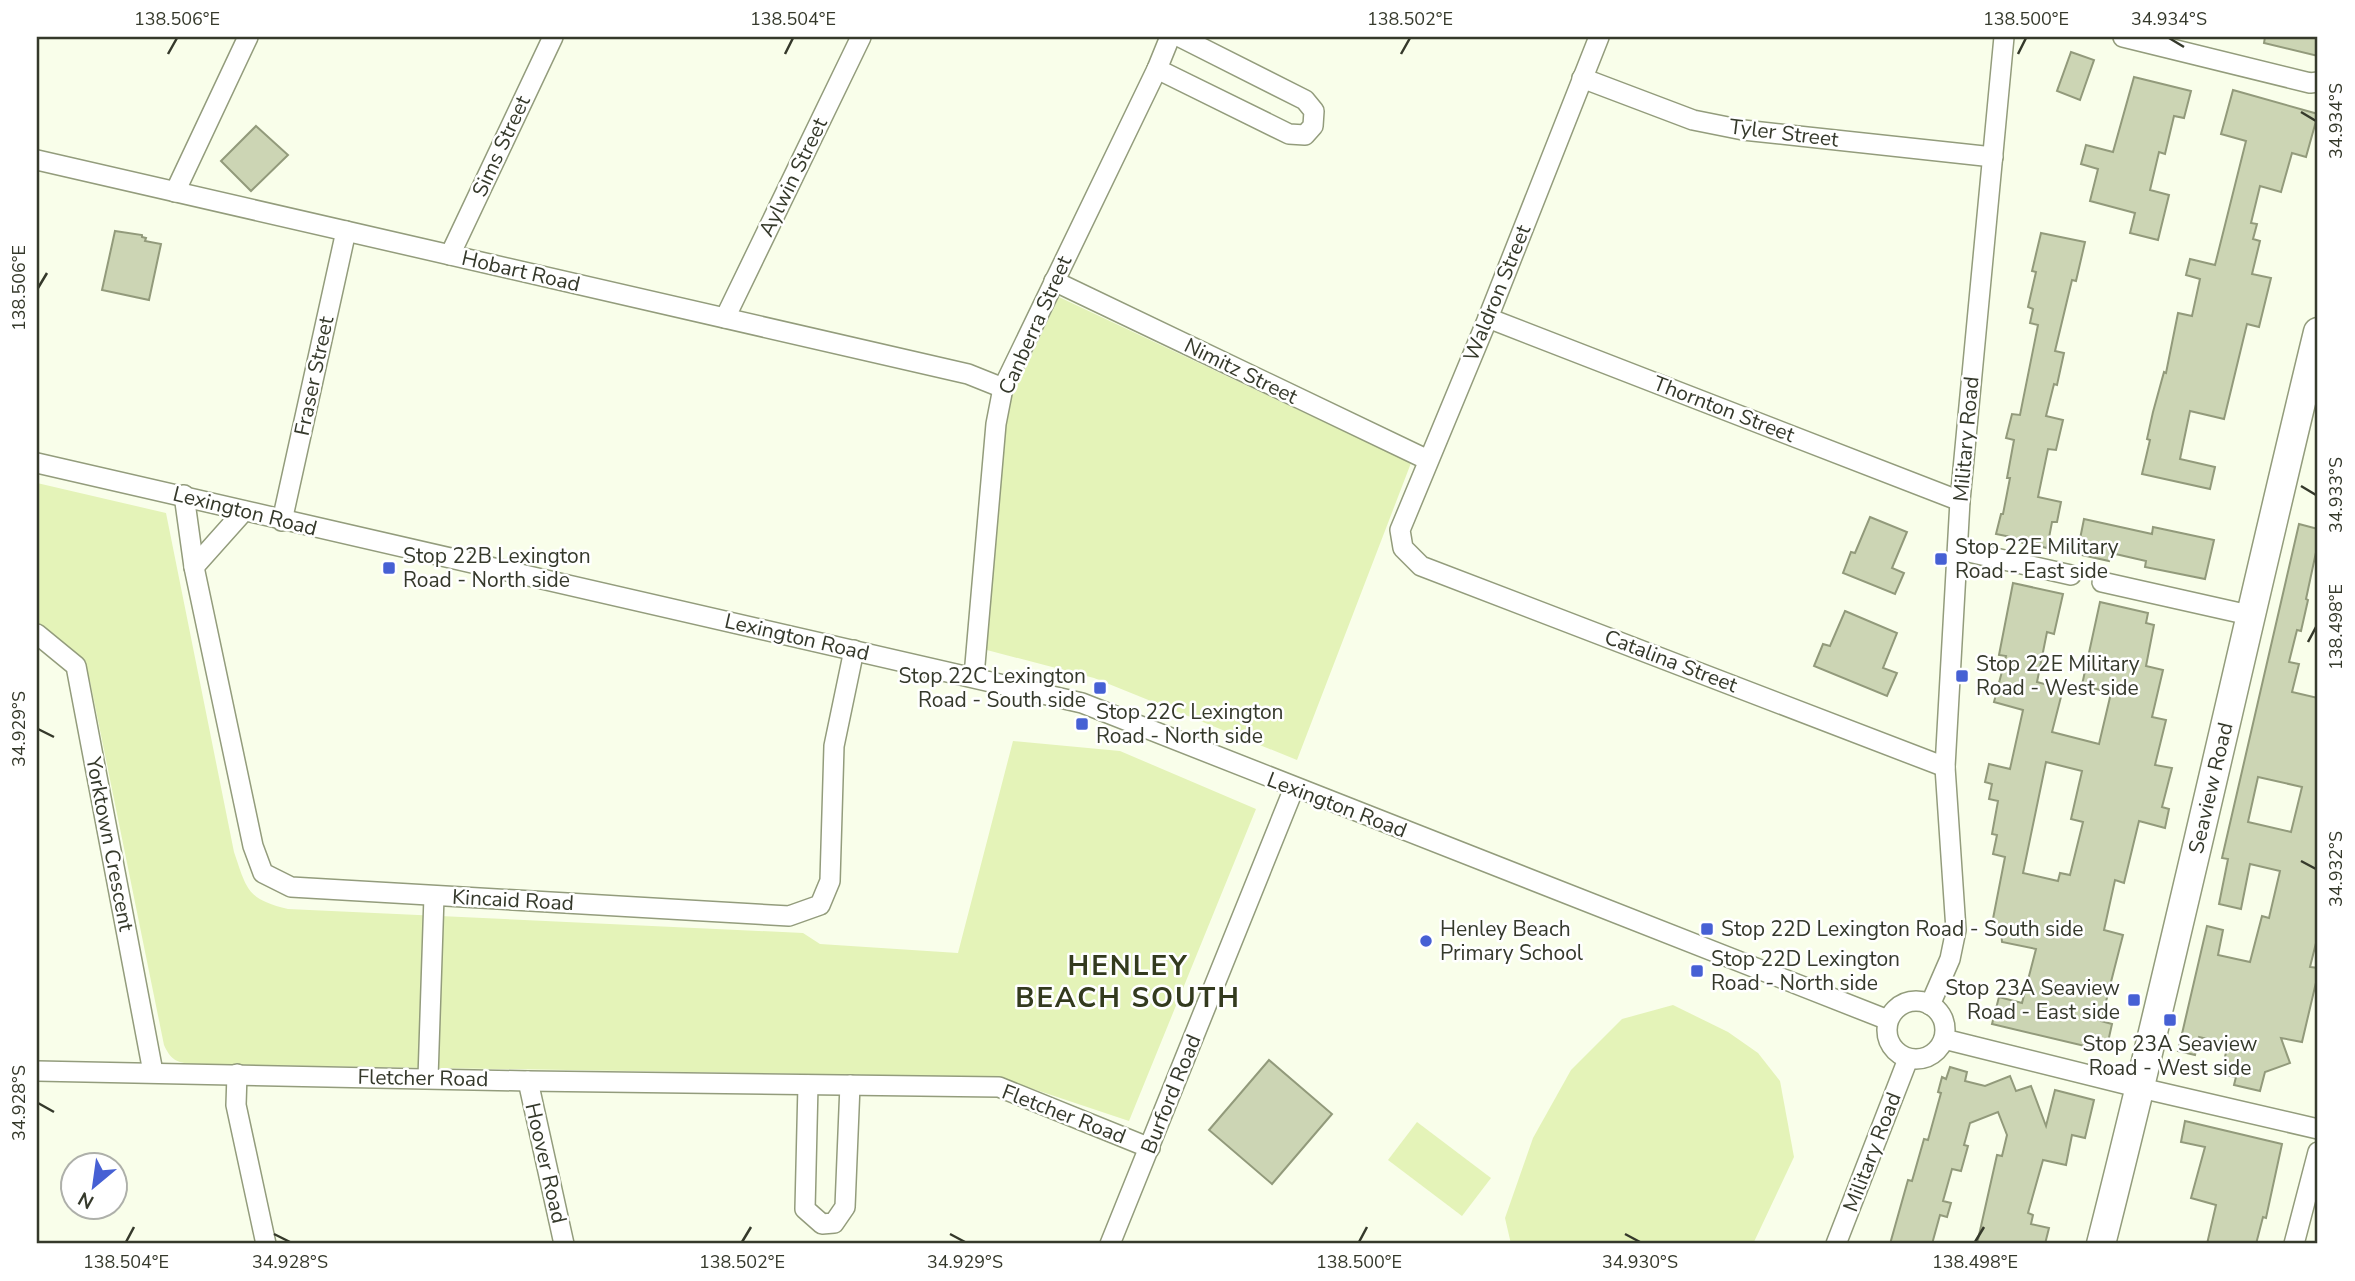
<svg xmlns="http://www.w3.org/2000/svg" width="2355" height="1281" font-family="'Nunito Sans',sans-serif">
	<style>
		.green { fill: #e4f3b8 }
		.building { fill: #ccd5b4; stroke: #929a7b; stroke-width: 2; fill-rule: evenodd }
		.lines { fill: none; stroke-linecap: round; stroke-linejoin: round }
		.minor-casing { stroke: #939c7c; stroke-width: 22 }
		.secondary-casing { stroke: #939c7c; stroke-width: 31 }
		.minor { stroke: #fff; stroke-width: 19 }
		.secondary { stroke: #fff; stroke-width: 28 }
		.ticks { fill: none; stroke: #35392b; stroke-width: 2.5 }
		.poi-dot { fill: #4660d4; stroke: #fff; stroke-width: 2.5 }
		.labels { text-anchor: middle; dominant-baseline: central; stroke-width: 5; stroke-linejoin: round; paint-order: stroke }
		.street-label { font-size: 21px; fill: #35392b; stroke: #fff }
		.poi-label { font-size: 21px; fill: #35392b; stroke: #fff; text-anchor: start }
		.district-label { font-size: 28px; font-weight: bold; letter-spacing: 2px; fill: #333a1e; stroke: #fff }
		.neatline { fill: none; stroke: #35392b; stroke-width: 2.5 }
		.ticks-label { font-size: 18px; text-anchor: middle; fill: #35392b }
	</style>
	<rect width="100%" height="100%" fill="#f9feea"/>
	<g class="green">
		<path d="M1059,297L1411,463L1297,760L1094,678L983,649L1007,406Z"/>
		<path d="M37,483L166,513L234,852C247,890 247,899 288,909L803,933L820,944L958,953L1013,741L1120,751L1256,809L1129,1121L997,1077L192,1064C177,1063 170,1059 164,1045L90,681C77,656 62,636 37,624Z"/>
		<path d="M1673,1005L1728,1032L1758,1053L1780,1081L1794,1157L1753,1244H1511L1505,1218L1533,1138L1571,1070L1622,1019Z"/>
		<path d="M1417,1122L1491,1178L1462,1216L1388,1160Z"/>
	</g>
	<g class="building">
		<path d="M2265,37H2318V56L2264,43Z"/>
		<path d="M2071,52L2094,60L2080,100L2057,91Z"/>
		<path d="M2134,77L2191,91L2184,118L2174,116L2165,154L2159,152L2150,190L2169,195L2158,240L2130,233L2135,213L2090,201L2098,169L2081,164L2086,145L2113,152Z"/>
		<path d="M2233,90L2318,114L2306,157L2292,153L2281,192L2260,186L2251,223L2257,224L2253,239L2260,241L2252,274L2271,278L2259,327L2247,324L2224,419L2190,411L2180,459L2215,467L2210,489L2142,474L2150,440L2147,439L2153,412L2164,372L2166,373L2178,313L2192,316L2200,279L2186,275L2190,259L2215,265L2246,141L2221,134Z"/>
		<path d="M256,126L288,155L251,191L221,161Z"/>
		<path d="M115,231L142,235V237L146,238L145,241L161,244L149,300L102,290Z"/>
		<path d="M2041,233L2085,242L2076,281L2072,280L2055,351L2064,353L2057,385L2054,384L2046,416L2063,420L2056,450L2048,449L2038,497L2061,502L2057,522H2052L2047,548L2010,540L2011,537L1996,534L2001,514H2003L2010,478H2007L2014,440L2006,438L2012,414L2020,415L2038,325L2030,323L2033,309L2028,307L2036,272L2032,271Z"/>
		<path d="M1870,517L1907,532L1892,568L1904,573L1895,594L1843,573L1851,552L1855,553Z"/>
		<path d="M2084,519L2152,534L2153,527L2214,540L2205,579L2145,567L2146,561L2111,553L2109,561L2077,554Z"/>
		<path d="M2299,524L2318,529V543L2306,599L2308,600L2301,631L2297,630L2289,662L2299,664L2292,692L2318,698V935L2310,967L2318,968V974L2302,1042L2281,1038L2290,1063L2265,1072L2260,1091L2234,1085L2236,1077L2221,1074L2228,1044L2199,1037L2195,1055L2178,1051L2207,926L2223,930L2218,955L2250,962L2262,916L2269,918L2280,871L2250,864L2241,909L2219,904L2228,859L2222,858ZM2258,777L2302,787L2291,832L2248,822Z"/>
		<path d="M2013,583L2063,594L2054,634L2047,632L2037,682L2063,689L2052,732L2099,744L2111,693L2082,685L2100,602L2148,613L2146,623L2154,625L2146,666L2163,670L2152,717L2166,720L2155,765L2172,768L2162,807L2169,809L2165,828L2139,821L2124,883L2115,880L2104,930L2123,935L2101,1021L2112,1024L2106,1051L1992,1024L1999,997L2022,1003L2036,949L2002,942L2001,931L1991,929L2005,857L1993,854L1997,835L1992,834L1998,801L1989,799L1992,784L1985,782L1989,764L2010,769L2023,710L1994,702L2006,656L1999,655ZM2046,762L2082,771L2071,819L2083,822L2070,875L2060,873L2058,881L2023,873Z"/>
		<path d="M1845,611L1897,633L1883,668L1897,673L1887,696L1814,666L1823,644L1830,646Z"/>
		<path d="M1269,1060L1332,1114L1272,1184L1209,1130Z"/>
		<path d="M1950,1067L1967,1072L1965,1081L1985,1086L2010,1076L2016,1091L2031,1086L2046,1126L2055,1090L2094,1100L2085,1138L2072,1135L2066,1165L2043,1160L2028,1213L2033,1215L2031,1224L2049,1228L2045,1244H1977L1997,1155L2002,1156L2007,1135L1998,1112L1970,1123L1964,1145L1968,1146L1961,1171L1952,1169L1943,1201L1951,1203L1947,1217L1940,1215L1932,1244H1890L1908,1180L1912,1181L1924,1139L1928,1140L1941,1093L1938,1092L1942,1077L1946,1079Z"/>
		<path d="M2185,1121L2282,1144L2266,1218L2263,1217L2256,1244H2207L2216,1205L2191,1198L2205,1147L2181,1142Z"/>
	</g>
	<g class="lines">
		<g class="minor-casing">
			<g id="minor">
				<path d="M1599,37L1488,318L1400,530L1403,548L1421,566L1945,767"/>
				<path d="M2123,37L2310,83L2318,82"/>
				<path d="M1157,69L1289,134L1305,135L1313,126L1314,111L1305,100L1180,37"/>
				<path d="M1582,78L1693,120L1743,130L1993,157"/>
				<path d="M37,160L968,374L1003,388"/>
				<path d="M175,192L248,37"/>
				<path d="M450,255L553,37"/>
				<path d="M1054,281L1428,460"/>
				<path d="M725,318L861,37"/>
				<path d="M1488,318L1960,501"/>
				<path d="M37,463L1082,703L1888,1020"/>
				<path d="M184,495L194,567L253,846L263,873L291,887L789,916L820,905L830,881L834,746L854,650"/>
				<path d="M282,521L346,231"/>
				<path d="M1958,554L1960,550L2071,575"/>
				<path d="M194,567L244,511"/>
				<path d="M2102,582L2249,615"/>
				<path d="M37,634L76,666L153,1072"/>
				<path d="M974,676L996,424L1003,388L1157,69L1170,37"/>
				<circle cx="1916" cy="1030" r="29"/>
				<path d="M1930,1005L1950,959L1956,930L1945,767L1960,501L2004,37"/>
				<path d="M1944,1039L2141,1088L2318,1129"/>
				<path d="M37,1071L528,1081L999,1087L1150,1148"/>
				<path d="M237,1074L236,1105L266,1244"/>
				<path d="M428,1078L434,896"/>
				<path d="M528,1081L564,1244"/>
				<path d="M808,1085L805,1209L822,1224L834,1223L845,1207L850,1085"/>
				<path d="M1110,1244L1294,788"/>
				<path d="M1836,1244L1908,1059"/>
				<path d="M2294,1244L2318,1152"/>
			</g>
		</g>
		<g class="secondary-casing">
			<g id="secondary">
				<path id="s1" d="M2101,1244C2178,941 2244,636 2318,332"/>
			</g>
		</g>
		<use href="#minor" class="minor"/>
		<use href="#secondary" class="secondary"/>
	</g>
	<path class="ticks" d="M2169,38L2184,47M168,54L177,38M785,54L793,38M1401,54L1410,38M2018,54L2026,38M2301,112L2316,121M38,288L47,273M2301,486L2316,495M2308,642L2316,627M38,729L54,737M2301,861L2316,869M38,1103L54,1112M274,1234L290,1242M950,1234L965,1242M1625,1234L1640,1242M126,1242L134,1227M742,1242L751,1227M1359,1242L1367,1227M1975,1242L1984,1227"/>
	<g class="poi-dot">
		<rect x="1934" y="552" width="14" height="14" rx="3.5"/>
		<rect x="382" y="561" width="14" height="14" rx="3.5"/>
		<rect x="1955" y="669" width="14" height="14" rx="3.5"/>
		<rect x="1093" y="681" width="14" height="14" rx="3.5"/>
		<rect x="1075" y="717" width="14" height="14" rx="3.5"/>
		<rect x="1700" y="922" width="14" height="14" rx="3.5"/>
		<circle cx="1426" cy="941" r="7"/>
		<rect x="1690" y="964" width="14" height="14" rx="3.5"/>
		<rect x="2127" y="993" width="14" height="14" rx="3.5"/>
		<rect x="2163" y="1013" width="14" height="14" rx="3.5"/>
	</g>
	<g class="labels">
		<g class="street-label">
			<text transform="translate(1784 133) rotate(7)">Tyler Street</text>
			<text transform="translate(501 146) rotate(-65)">Sims Street</text>
			<text transform="translate(793 177) rotate(-64)">Aylwin Street</text>
			<text transform="translate(521 271) rotate(13)">Hobart Road</text>
			<text transform="translate(1497 293) rotate(-68)">Waldron Street</text>
			<text transform="translate(1035 325) rotate(-66)">Canberra Street</text>
			<text transform="translate(1241 371) rotate(26)">Nimitz Street</text>
			<text transform="translate(314 376) rotate(-78)">Fraser Street</text>
			<text transform="translate(1724 409) rotate(21)">Thornton Street</text>
			<text transform="translate(1966 439) rotate(-85)">Military Road</text>
			<text transform="translate(245 511) rotate(14)">Lexington Road</text>
			<text transform="translate(797 637) rotate(13)">Lexington Road</text>
			<text transform="translate(1671 661) rotate(21)">Catalina Street</text>
			<text stroke="none"><textPath href="#s1" startOffset="469">Seaview Road</textPath></text>
			<text transform="translate(1337 805) rotate(21)">Lexington Road</text>
			<text transform="translate(110 844) rotate(79)">Yorktown Crescent</text>
			<text transform="translate(513 900) rotate(3)">Kincaid Road</text>
			<text transform="translate(423 1078) rotate(1)">Fletcher Road</text>
			<text transform="translate(1171 1094) rotate(-68)">Burford Road</text>
			<text transform="translate(1064 1114) rotate(21)">Fletcher Road</text>
			<text transform="translate(1872 1152) rotate(-69)">Military Road</text>
			<text transform="translate(546 1163) rotate(77)">Hoover Road</text>
		</g>
		<g class="poi-label">
			<text x="1955" y="547">Stop 22E Military<tspan x="1955" dy="24">Road - East side</tspan></text>
			<text x="403" y="556">Stop 22B Lexington<tspan x="403" dy="24">Road - North side</tspan></text>
			<text x="1976" y="664">Stop 22E Military<tspan x="1976" dy="24">Road - West side</tspan></text>
			<text x="1086" y="676" text-anchor="end">Stop 22C Lexington<tspan x="1086" dy="24">Road - South side</tspan></text>
			<text x="1096" y="712">Stop 22C Lexington<tspan x="1096" dy="24">Road - North side</tspan></text>
			<text x="1440" y="929">Henley Beach<tspan x="1440" dy="24">Primary School</tspan></text>
			<text x="1721" y="929">Stop 22D Lexington Road - South side</text>
			<text x="1711" y="959">Stop 22D Lexington<tspan x="1711" dy="24">Road - North side</tspan></text>
			<text x="2120" y="988" text-anchor="end">Stop 23A Seaview<tspan x="2120" dy="24">Road - East side</tspan></text>
			<text x="2170" y="1044" text-anchor="middle">Stop 23A Seaview<tspan x="2170" dy="24">Road - West side</tspan></text>
		</g>
		<g class="district-label">
			<text x="1128" y="966">HENLEY<tspan x="1128" dy="32">BEACH SOUTH</tspan></text>
		</g>
	</g>
	<rect width="2355" height="1281" fill="none" stroke="#ffffff" stroke-width="77"/>
	<g transform="translate(94 1186) rotate(209)"><circle r="33" fill="#ffffff" stroke="#aeb0aa" stroke-width="2"/>
	<path d="M0-5L12 26L0 18L-12 26Z" fill="#4660d4"/>
	<text y="-10" font-size="19" font-weight="bold" text-anchor="middle" fill="#35392b">N</text>
	</g>
	<rect x="38" y="38" width="2278" height="1204" class="neatline"/>
	<g class="ticks-label">
		<text x="177" y="25">138.506°E</text>
		<text x="793" y="25">138.504°E</text>
		<text x="1410" y="25">138.502°E</text>
		<text x="2026" y="25">138.500°E</text>
		<text x="2169" y="25">34.934°S</text>
		<text transform="translate(2336 121) rotate(-90)" y="6">34.934°S</text>
		<text transform="translate(19 288) rotate(-90)" y="6">138.506°E</text>
		<text transform="translate(2336 495) rotate(-90)" y="6">34.933°S</text>
		<text transform="translate(2336 627) rotate(-90)" y="6">138.498°E</text>
		<text transform="translate(19 729) rotate(-90)" y="6">34.929°S</text>
		<text transform="translate(2336 869) rotate(-90)" y="6">34.932°S</text>
		<text transform="translate(19 1103) rotate(-90)" y="6">34.928°S</text>
		<text x="126" y="1268">138.504°E</text>
		<text x="290" y="1268">34.928°S</text>
		<text x="742" y="1268">138.502°E</text>
		<text x="965" y="1268">34.929°S</text>
		<text x="1359" y="1268">138.500°E</text>
		<text x="1640" y="1268">34.930°S</text>
		<text x="1975" y="1268">138.498°E</text>
	</g>
</svg>
